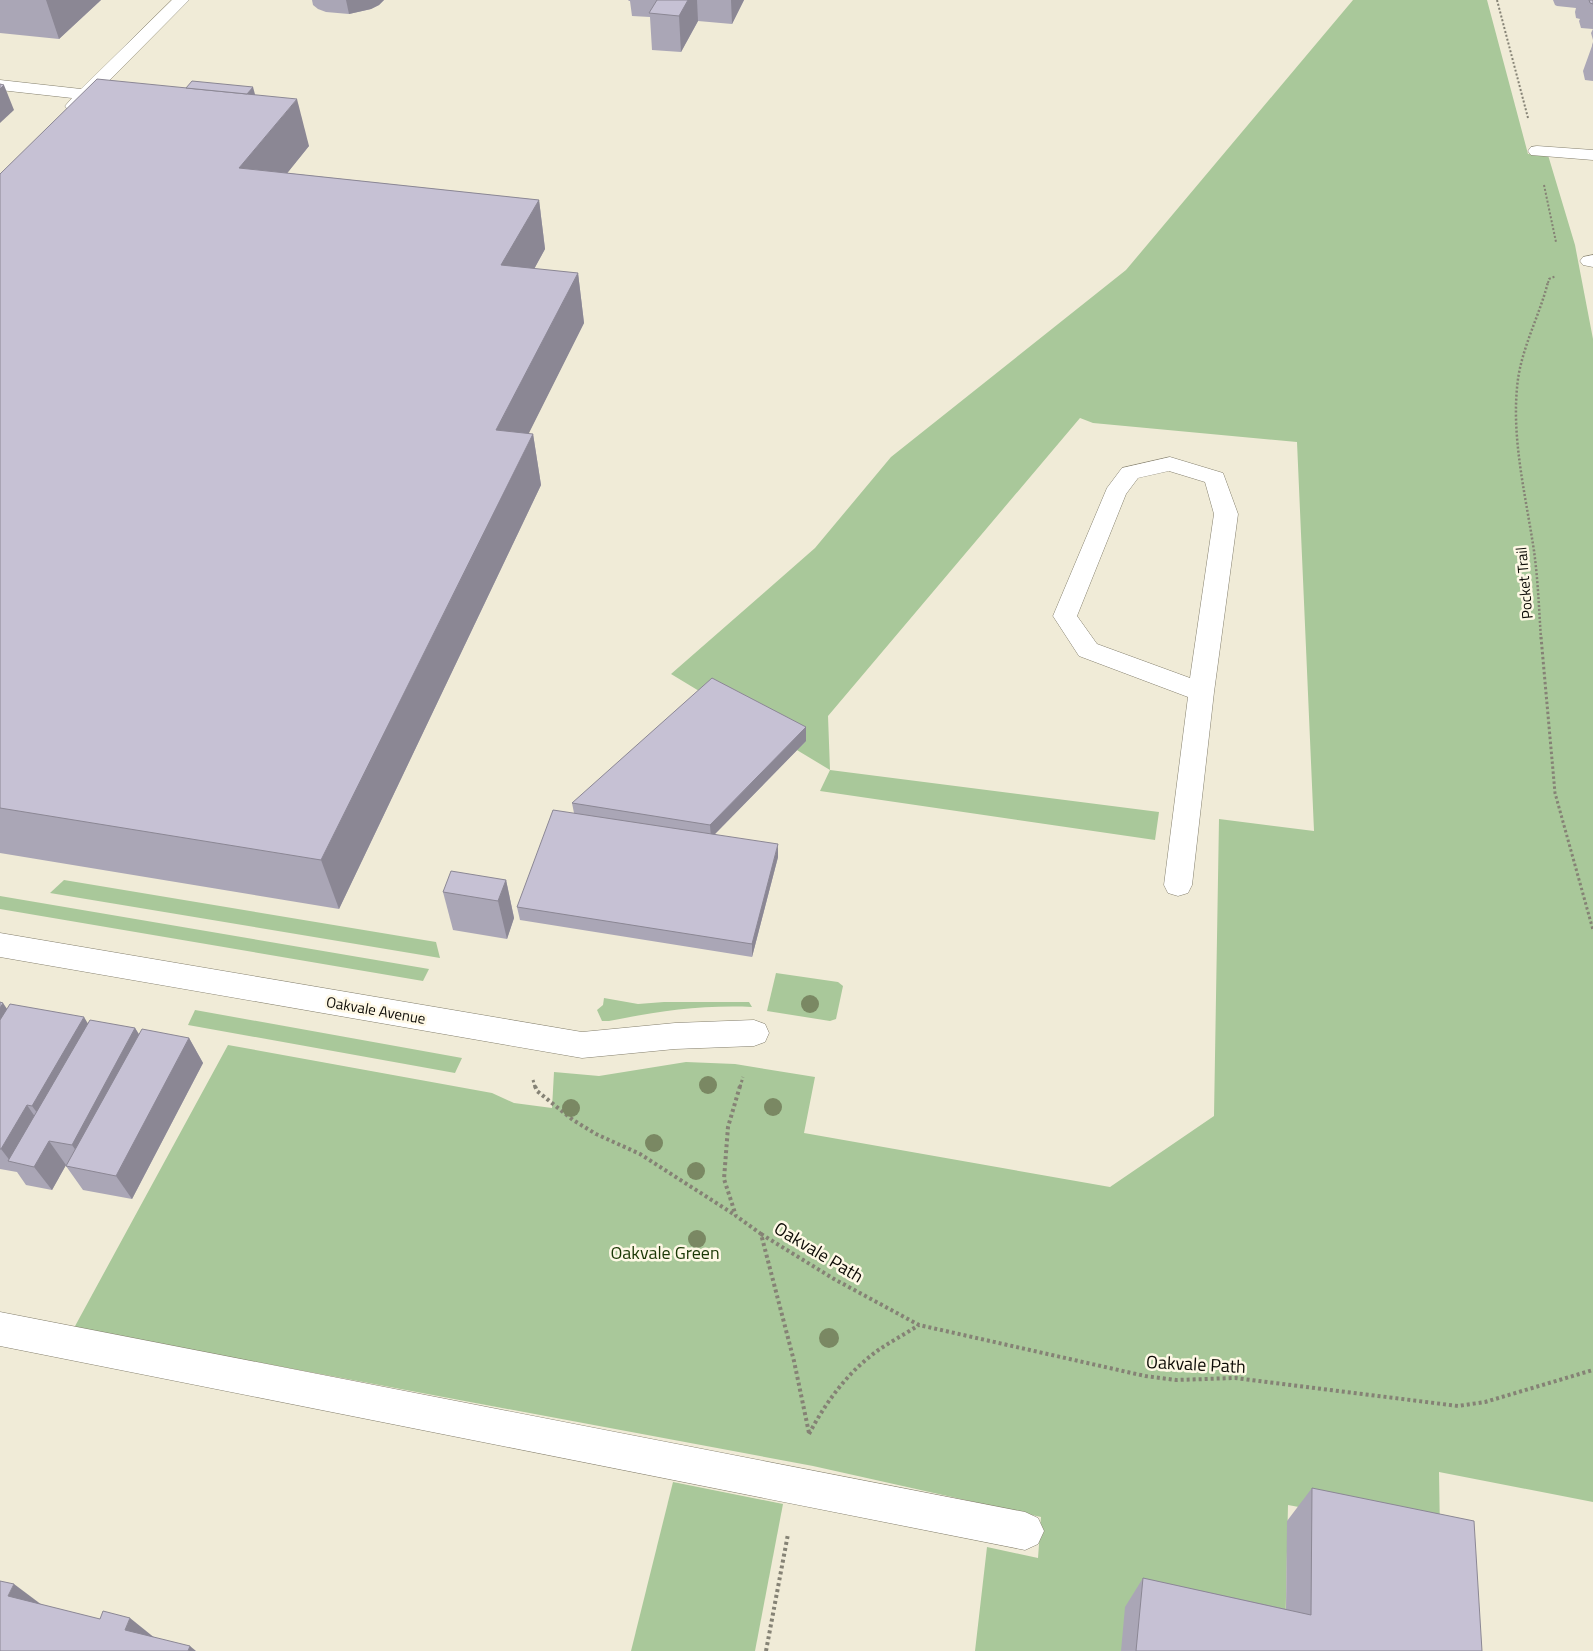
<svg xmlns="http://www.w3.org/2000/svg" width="1593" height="1651" font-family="'Titillium Web',sans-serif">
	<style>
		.green { fill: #a9c89a }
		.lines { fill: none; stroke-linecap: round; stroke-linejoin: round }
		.minor-casing { stroke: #85806e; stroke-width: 1 }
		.path-far3 { stroke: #858275; stroke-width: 2; stroke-dasharray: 2 2; stroke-linecap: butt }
		.path-far2 { stroke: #858275; stroke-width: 2.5; stroke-dasharray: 2 2; stroke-linecap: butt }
		.path-far1 { stroke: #858275; stroke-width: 3; stroke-dasharray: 2.5 2.5; stroke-linecap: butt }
		.path { stroke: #858275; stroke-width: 4; stroke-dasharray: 3 3; stroke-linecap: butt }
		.minor { fill: #fff; fill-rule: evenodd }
		.tree { fill: #7a8863 }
		.wall { fill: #aaa6b6 }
		.shaded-wall { fill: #8b8794 }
		.building { fill: #c6c1d4; stroke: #8b8794 }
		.labels { text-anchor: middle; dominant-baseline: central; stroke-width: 5; stroke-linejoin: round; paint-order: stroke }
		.street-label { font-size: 15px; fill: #0d0b06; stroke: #fef8e5 }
		.near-park-label { font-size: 18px; fill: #193704; stroke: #fef8e5 }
		.near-street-label { font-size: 18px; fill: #0d0b06; stroke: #fef8e5 }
	</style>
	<rect width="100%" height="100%" fill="#f0ebd7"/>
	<g class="green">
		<path d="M1353,0H1487L1528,154L1548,155L1575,245L1593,339V1502L1439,1472L1440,1533L1288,1505L1285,1643L1121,1651H975L987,1547L1038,1558L1041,1517L813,1466L74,1328L228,1045L492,1093L514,1103L552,1108L554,1072L599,1076L686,1062L735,1064L815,1077L804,1133L1110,1187L1214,1116L1219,819L1314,831L1297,442L1093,423L1080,418L828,716L830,770L1159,812L1155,840L820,791L830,770L671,674L815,548L891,457L1126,270Z"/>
		<path d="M64,880L436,942L440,958L50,893Z"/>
		<path d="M0,896L429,969L423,981L0,909Z"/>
		<path d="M776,973L838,982L843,986L836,1019L830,1021L767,1011Z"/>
		<path d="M604,998L638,1004L664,1002H749L752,1007C701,1005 659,1011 609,1021H602L597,1010L603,1005Z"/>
		<path d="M195,1010L462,1058L455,1073L188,1025Z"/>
		<path d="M673,1482L783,1504L755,1651H631Z"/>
	</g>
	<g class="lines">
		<g class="minor-casing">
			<g id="minor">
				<path d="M172,0H189L80,110L74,111L68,110L65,106L72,98L0,90V80L81,89Z"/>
				<path d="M1537,146L1593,150V160L1531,155L1528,151L1531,147Z"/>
				<path d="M1593,255V267L1583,265L1580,261L1583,257Z"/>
				<path d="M1170,457L1223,473L1238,514L1214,692L1192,885L1188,893L1178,896L1168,893L1164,885L1188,697L1079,656L1053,616L1107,488L1122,468ZM1169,471L1205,482L1214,514L1190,678L1097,644L1077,616L1126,494L1138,478Z"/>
				<path d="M0,933L582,1032L675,1023L754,1020L765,1024L769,1033L765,1042L754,1046L675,1049L582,1058L0,957Z"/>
				<path d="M0,1312L1025,1512L1038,1518L1044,1531L1038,1544L1025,1550L0,1346Z"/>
			</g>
		</g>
		<g class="path-far3">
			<path d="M1497,0L1528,118"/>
			<path d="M1544,185L1556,242"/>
			<path d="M1548,283L1549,279L1556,276"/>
		</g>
		<path class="path-far2" d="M1541,639C1539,609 1538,580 1534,551C1526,497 1512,442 1517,388C1520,350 1539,318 1548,282"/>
		<g class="path-far1">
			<path d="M1541,637L1555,793L1593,930"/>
			<path d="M533,1080L535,1087"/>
			<path d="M740,1087L743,1077"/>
		</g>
		<g class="path">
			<path d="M535,1086L537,1091L573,1120L596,1134L640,1154L735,1215"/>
			<path d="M740,1086L728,1127L724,1179L736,1216L761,1234L794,1361L809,1433"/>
			<path d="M761,1234L834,1279L919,1325L1145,1376L1176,1380L1235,1378L1458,1406L1485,1402L1593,1370"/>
			<path d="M809,1434C826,1402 847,1373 877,1351C890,1342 905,1334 919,1325"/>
			<path d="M766,1651L788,1534"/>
		</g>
		<use href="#minor" class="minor"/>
	</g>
	<g class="tree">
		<circle cx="810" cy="1004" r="9"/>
		<circle cx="708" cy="1085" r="9"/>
		<circle cx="773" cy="1107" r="9"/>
		<circle cx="571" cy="1108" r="9"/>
		<circle cx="654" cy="1143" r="9"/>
		<circle cx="696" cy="1171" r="9"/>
		<circle cx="697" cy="1239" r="9"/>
		<circle cx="829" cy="1338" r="10"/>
	</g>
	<g class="wall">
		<path d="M0,0H101L59,39L0,33Z"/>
		<path d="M312,0H384L379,5L371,9L349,14L326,12L318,9L313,5Z"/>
		<path d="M628,0H744L732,24L698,21L681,52L652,50L650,17L632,16L630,1H629Z"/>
		<path d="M1553,0H1593V40L1591,33L1593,29L1581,28L1579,21L1580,19L1576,18L1575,12L1576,8L1557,6L1555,5Z"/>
		<path d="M1593,42V81L1585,80L1583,71L1592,46V45Z"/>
		<path d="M255,95L309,146L287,173L539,200L545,249L534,269L578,273L584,323L528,434H533L541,485L339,909L0,853V174Z"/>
		<path d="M806,727V741L715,834L778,857L752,957L520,920L517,907L574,813L572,803Z"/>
		<path d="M506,880L514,918L507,939L453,930L443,892Z"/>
		<path d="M0,1002L7,1009L88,1024L135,1028L139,1034L189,1038L203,1063L132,1199L83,1190L66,1166V1165L52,1190L26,1185L17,1172L0,1169Z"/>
		<path d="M1312,1488L1482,1651H1121L1125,1607L1143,1578L1286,1609L1287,1521Z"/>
	</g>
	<g class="shaded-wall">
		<path d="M46,0H101L59,39Z"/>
		<path d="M346,0H384L379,5L371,9L349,14Z"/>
		<path d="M688,0H697L698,21L681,52L679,16Z"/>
		<path d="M731,0H744L732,24Z"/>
		<path d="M4,85L14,110L0,123V89Z"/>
		<path d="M253,87L263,124L243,98Z"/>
		<path d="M297,99L309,146L252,217L239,168Z"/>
		<path d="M539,200L545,249L509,315L501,265Z"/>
		<path d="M578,273L584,323L505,481L496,430Z"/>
		<path d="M533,434L541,485L339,909L321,860Z"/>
		<path d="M806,727V741L711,838L710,825Z"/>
		<path d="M778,844V857L752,957V944Z"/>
		<path d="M506,880L514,918L507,939L498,901Z"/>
		<path d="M3,1003L20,1028L0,1064V1008Z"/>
		<path d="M84,1017L99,1042L50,1130L32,1106Z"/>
		<path d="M135,1028L150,1053L89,1169L72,1145Z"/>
		<path d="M189,1038L203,1063L132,1199L116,1176Z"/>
		<path d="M27,1105L44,1130L11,1162L1,1149Z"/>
		<path d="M49,1141L66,1165L52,1190L34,1167Z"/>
		<path d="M14,1584L66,1623L8,1596Z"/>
		<path d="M130,1618L171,1651L125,1630Z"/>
		<path d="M190,1646L196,1651H188Z"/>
	</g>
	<g class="building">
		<path d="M657,0H688L679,16L649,13Z"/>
		<path d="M1589,0H1593V4L1590,3Z"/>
		<path d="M97,79L297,99L239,168L539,200L501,265L578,273L496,430L533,434L321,860L0,808V174Z"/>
		<path d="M192,81L253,87L247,94L186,88Z"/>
		<path d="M0,84L4,85L0,89Z"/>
		<path d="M712,678L806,727L710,825L572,803Z"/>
		<path d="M553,810L778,844L752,944L517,907Z"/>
		<path d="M451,871L506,880L498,901L443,892Z"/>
		<path d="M0,1002L3,1003L0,1008Z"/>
		<path d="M10,1004L84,1017L32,1106L27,1105L1,1149H0V1020Z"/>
		<path d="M90,1020L135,1028L72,1145L49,1141L34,1167L8,1161Z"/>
		<path d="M142,1029L189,1038L116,1176L66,1166Z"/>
		<path d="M1312,1488L1474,1521L1482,1651H1136L1143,1578L1311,1615Z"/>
		<path d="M0,1581L14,1584L8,1596L100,1619L103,1611L130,1618L125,1630L190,1646L188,1651H0Z"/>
	</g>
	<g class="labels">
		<g class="street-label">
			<text transform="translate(1524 583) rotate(-95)">Pocket Trail</text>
			<text transform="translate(376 1010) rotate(10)">Oakvale Avenue</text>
		</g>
		<g class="near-park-label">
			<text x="665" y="1252">Oakvale Green</text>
		</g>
		<g class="near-street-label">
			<text transform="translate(819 1252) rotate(31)">Oakvale Path</text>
			<text transform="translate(1196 1364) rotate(3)">Oakvale Path</text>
		</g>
	</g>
</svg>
